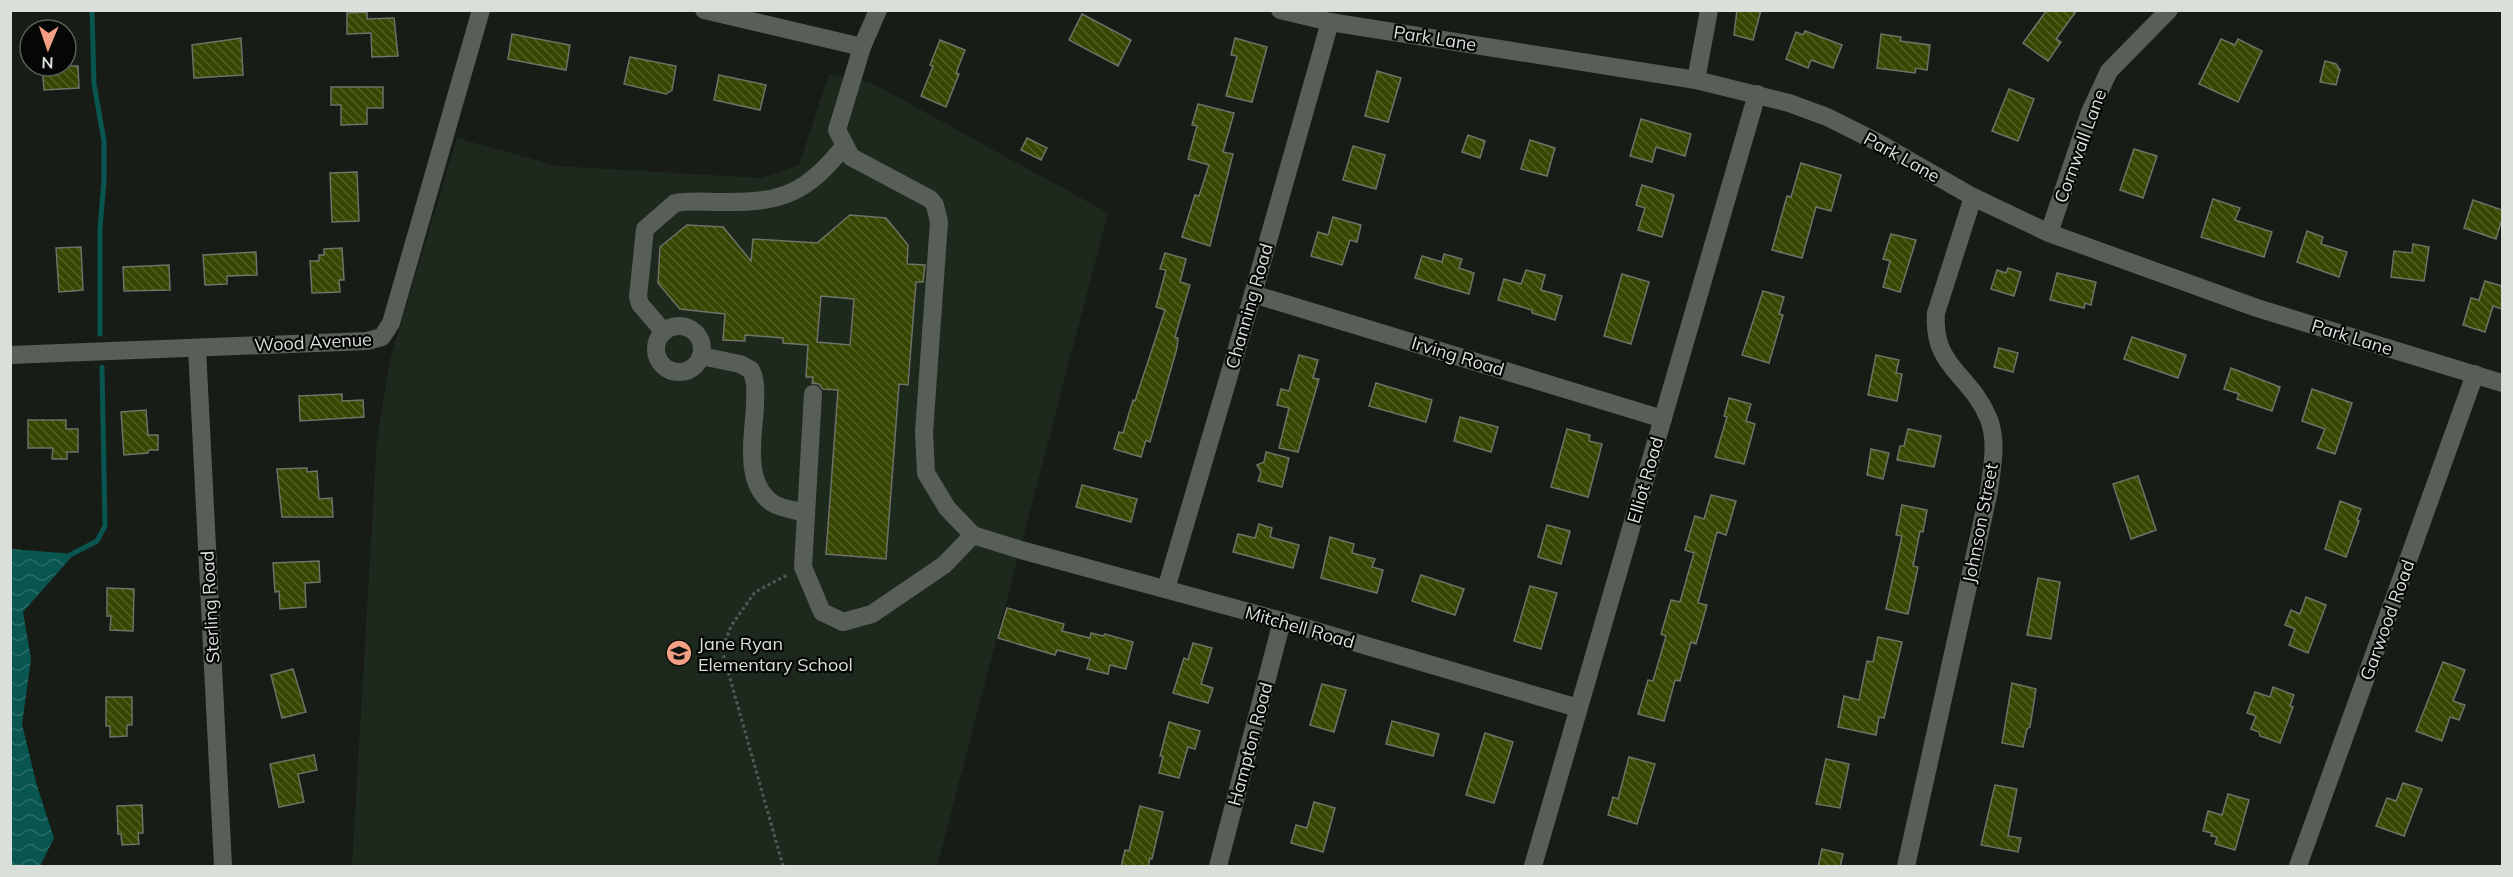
<svg xmlns="http://www.w3.org/2000/svg" width="2513" height="877" font-family="Mulish,sans-serif">
	<style>
		.built { fill: #1e291e }
		.water { fill: url(#water-waves) }
		.lines { fill: none; stroke-linecap: round; stroke-linejoin: round }
		.stream { stroke: #09554f; stroke-width: 5 }
		.building { fill: url(#building-back-hatch); stroke: #6e7267; stroke-width: 1.5; fill-rule: evenodd }
		.path { stroke: #545953; stroke-width: 3; stroke-dasharray: 3 3; stroke-linecap: butt }
		.minor { stroke: #585f57; stroke-width: 18 }
		.labels { text-anchor: middle; dominant-baseline: central; stroke-width: 4.5; stroke-linejoin: round; paint-order: stroke }
		.street-label { font-size: 18px; fill: #dbdfda; stroke: #050705 }
		.poi-label { font-size: 18px; fill: #dbdfda; stroke: #050705; text-anchor: start }
	</style>
	<defs>
		<pattern id="water-waves" width="16" height="10" patternUnits="userSpaceOnUse" patternTransform="scale(1.5)"><rect width="16" height="10" fill="#09554f"/><path d="M0 5q4-4 8 0t8 0" fill="none" stroke="#2c6d68"/></pattern>
		<pattern id="building-back-hatch" width="6" height="6" patternUnits="userSpaceOnUse" patternTransform="scale(1.5)"><rect width="6" height="6" fill="#374600"/><path d="M-1 5l2 2M0 0l6 6M5-1l2 2" fill="none" stroke="#536025"/></pattern>
	</defs>
	<rect width="100%" height="100%" fill="#171d16"/>
	<path class="built" d="M829,74L870,82L1108,213L937,866H352L377,440L390,360L457,138L557,166L761,178L799,165Z"/>
	<path class="water" d="M11,549L74,554L23,612L31,659L22,724L37,786L54,838L40,866H11Z"/>
	<g class="lines">
		<g class="stream">
			<path d="M92,10L94,84L104,141V181L100,228V334"/>
			<path d="M68,556L97,541L105,526L102,367"/>
		</g>
	</g>
	<g class="building">
		<path d="M1737,10H1761L1753,40L1734,35Z"/>
		<path d="M2047,10H2077L2056,39L2061,42L2048,61L2023,43Z"/>
		<path d="M367,12V19L394,18L398,56L372,57L371,33L347,34V13Z"/>
		<path d="M1082,14L1131,40L1118,66L1069,40Z"/>
		<path d="M1805,31L1842,45L1833,68L1811,60L1808,68L1786,59L1796,32L1803,35Z"/>
		<path d="M512,34L570,45L566,70L508,59Z"/>
		<path d="M1881,34L1901,37L1900,41L1930,45L1927,70L1916,68L1915,73L1877,68Z"/>
		<path d="M241,38L243,75L194,78L192,45Z"/>
		<path d="M1235,38L1267,47L1252,102L1226,96L1237,56L1231,55Z"/>
		<path d="M2221,39L2235,45L2238,39L2262,51L2238,102L2199,84Z"/>
		<path d="M940,40L965,50L956,73L959,74L946,107L921,96L933,66L930,65Z"/>
		<path d="M630,57L676,66L672,90L666,94L624,84Z"/>
		<path d="M2325,61L2336,64L2340,70L2336,85L2320,82Z"/>
		<path d="M42,66H78L79,88L44,90Z"/>
		<path d="M1377,71L1401,78L1388,122L1365,116Z"/>
		<path d="M719,75L766,85L760,110L714,100Z"/>
		<path d="M331,87H383V108H367V124L341,125V105H331Z"/>
		<path d="M2009,89L2034,99L2018,141L1992,131Z"/>
		<path d="M1198,104L1234,113L1223,152L1233,154L1210,246L1182,237L1195,195L1199,196L1209,165L1188,159L1197,126L1192,125Z"/>
		<path d="M1641,119L1691,134L1685,156L1656,147L1652,162L1630,156Z"/>
		<path d="M1468,135L1485,141L1480,158L1462,152Z"/>
		<path d="M1027,138L1047,148L1041,160L1021,150Z"/>
		<path d="M1530,140L1555,148L1547,176L1521,169Z"/>
		<path d="M1353,146L1385,155L1376,189L1343,180Z"/>
		<path d="M2134,149L2157,156L2143,198L2120,190Z"/>
		<path d="M1801,163L1841,175L1831,211L1816,207L1802,258L1772,250L1787,196L1791,197Z"/>
		<path d="M357,172L359,221L332,222L330,173Z"/>
		<path d="M1642,185L1674,195L1662,237L1638,230L1645,208L1636,205Z"/>
		<path d="M2213,199L2240,208L2235,220L2272,232L2264,257L2201,237Z"/>
		<path d="M2473,200L2502,210V219L2496,239L2464,228Z"/>
		<path d="M850,215L886,218L908,245L907,264L925,265L923,282H916L908,385L899,384L886,559L826,554L838,390L823,389L819,384L812,383L813,377H806L808,345L783,343V338L745,335V341L723,340L725,314L680,309L658,283L660,247L687,225L723,227L751,261L753,239L817,243ZM821,296L854,299L850,345L817,342Z"/>
		<path d="M1333,217L1361,225L1357,242L1350,240L1342,265L1311,256L1318,232L1328,235Z"/>
		<path d="M2307,231L2323,237L2321,244L2347,252L2339,277L2297,262Z"/>
		<path d="M1891,234L1916,240L1900,292L1883,287L1890,261L1883,259Z"/>
		<path d="M2413,244L2429,247L2424,281L2391,277L2394,251L2412,253Z"/>
		<path d="M81,247L83,290L59,292L56,248Z"/>
		<path d="M342,248L344,280H339L340,292L312,293L310,261H319V255H324V249Z"/>
		<path d="M256,252L257,275L227,276V284L205,285L203,255Z"/>
		<path d="M1165,253L1186,259L1180,282L1190,285L1175,337L1178,338L1177,348L1150,442L1146,440L1141,457L1114,449L1119,432L1123,433L1133,400L1135,401L1165,310L1156,307L1166,270L1160,269Z"/>
		<path d="M1444,254L1462,259L1459,268L1474,273L1469,294L1415,278L1422,256L1442,262Z"/>
		<path d="M169,265L170,290L124,291L123,267Z"/>
		<path d="M2008,268L2021,272L2014,296L1991,289L1997,270L2006,273Z"/>
		<path d="M1526,270L1545,275L1541,290L1562,296L1555,320L1532,313V310L1498,300L1504,279L1521,284Z"/>
		<path d="M2057,273L2096,282L2091,305L2085,303L2084,308L2050,300Z"/>
		<path d="M1622,274L1649,282L1631,344L1604,336Z"/>
		<path d="M2485,281L2502,286V309L2493,306L2485,332L2463,325L2471,298L2479,300Z"/>
		<path d="M1763,291L1784,297L1779,314L1783,315L1769,363L1742,355Z"/>
		<path d="M2132,337L2186,355L2178,378L2124,359Z"/>
		<path d="M1999,348L2018,353L2013,372L1994,367Z"/>
		<path d="M1299,355L1318,360L1313,378L1319,379L1298,452L1279,448L1289,408L1277,405L1281,389L1289,391Z"/>
		<path d="M1876,355L1899,360L1896,373L1902,374L1897,401L1868,395Z"/>
		<path d="M2231,368L2280,387L2272,411L2237,399L2239,394L2224,389Z"/>
		<path d="M1376,383L1432,400L1426,422L1369,406Z"/>
		<path d="M2312,389L2352,403L2335,454L2317,448L2325,429L2302,421Z"/>
		<path d="M342,394V401L363,400L364,417L300,421L299,396Z"/>
		<path d="M1729,398L1751,404L1746,421L1755,424L1744,464L1715,457L1727,417L1724,416Z"/>
		<path d="M146,410L148,435H158V450H149L148,453L124,455L121,412Z"/>
		<path d="M1460,417L1498,427L1491,452L1454,441Z"/>
		<path d="M28,420H66V429H78V452H67V459H52L53,448H28Z"/>
		<path d="M1567,429L1590,435L1589,441L1602,444L1588,497L1551,487Z"/>
		<path d="M1908,429L1941,436L1934,467L1897,460L1900,446H1904Z"/>
		<path d="M1871,449L1889,453L1883,479L1867,475Z"/>
		<path d="M1266,452L1289,458L1282,487L1258,481L1261,472L1257,465L1264,462Z"/>
		<path d="M307,468V472L317,471L319,499L332,498L333,517H282L277,469Z"/>
		<path d="M2138,476L2156,530L2131,539L2113,484Z"/>
		<path d="M1082,485L1137,499L1131,522L1076,507Z"/>
		<path d="M1711,495L1736,501L1726,535L1717,532L1698,603L1707,605L1696,644L1691,642L1680,681L1675,680L1664,721L1638,714L1648,680L1653,681L1666,636L1661,634L1671,600L1680,602L1694,553L1685,550L1695,516L1704,519Z"/>
		<path d="M2340,501L2361,509L2357,520L2359,521L2346,557L2325,549Z"/>
		<path d="M1902,505L1927,510L1923,532L1920,531L1913,566L1918,567L1908,614L1886,609L1902,536L1896,535Z"/>
		<path d="M1259,524L1272,528L1270,537L1299,545L1293,568L1233,552L1238,534L1255,538Z"/>
		<path d="M1547,525L1570,531L1561,564L1538,557Z"/>
		<path d="M1330,537L1354,544L1352,553L1375,559L1372,567L1383,570L1377,593L1321,578Z"/>
		<path d="M319,561L320,582L305,583L306,607L280,609L279,591L275,592L273,563Z"/>
		<path d="M1421,575L1464,589L1455,615L1412,601Z"/>
		<path d="M2038,578L2060,582L2051,639L2027,635Z"/>
		<path d="M1530,586L1557,593L1541,649L1514,641Z"/>
		<path d="M107,588L134,589L133,631L110,630L111,616H107Z"/>
		<path d="M2306,597L2326,605L2308,653L2289,645L2295,629L2285,625L2291,610L2300,614Z"/>
		<path d="M1007,608L1064,624L1062,631L1090,638L1091,633L1103,636L1105,634L1133,642L1126,669L1110,665L1108,674L1087,669L1090,659L1057,650L1055,655L998,638Z"/>
		<path d="M1878,637L1902,642L1884,718L1879,717L1876,735L1838,727L1844,696L1859,700L1867,661L1873,662Z"/>
		<path d="M1193,643L1212,648L1201,684L1213,688L1208,703L1173,693L1184,658L1188,660Z"/>
		<path d="M2443,662L2465,670L2453,701L2465,705L2459,720L2450,717L2442,741L2416,731Z"/>
		<path d="M293,669L306,712L282,718L271,675Z"/>
		<path d="M2012,683L2036,689L2030,727L2027,729L2023,747L2002,743Z"/>
		<path d="M1322,684L1346,690L1334,732L1310,725Z"/>
		<path d="M2273,687L2294,695L2290,706L2293,707L2280,743L2260,736L2259,732L2251,729L2256,716L2247,713L2255,692L2270,697Z"/>
		<path d="M106,697H132V725H127V736L110,737V726H106Z"/>
		<path d="M1392,721L1439,734L1433,756L1386,744Z"/>
		<path d="M1169,722L1200,731L1195,749L1188,747L1179,778L1159,773L1163,756H1160Z"/>
		<path d="M1485,733L1513,742L1494,803L1466,795Z"/>
		<path d="M314,755L317,770L298,774L304,802L279,807L270,764Z"/>
		<path d="M1629,757L1655,764L1637,824L1608,815L1613,797L1618,799Z"/>
		<path d="M1826,759L1849,764L1840,808L1816,804Z"/>
		<path d="M2403,783L2422,789L2404,836L2376,826L2387,798L2396,801Z"/>
		<path d="M1995,785L2017,789L2008,836L2021,838L2018,852L1981,845Z"/>
		<path d="M2228,794L2249,800L2235,850L2215,844L2217,837L2211,836L2212,833L2203,831L2208,811L2222,815Z"/>
		<path d="M1314,802L1335,808L1323,852L1291,843L1296,825L1307,828Z"/>
		<path d="M142,805L143,833H138L139,844L122,845L121,834H118L117,806Z"/>
		<path d="M1140,806L1163,812L1152,859L1150,858L1148,867H1121L1125,850L1129,851Z"/>
		<path d="M1822,849L1843,854L1840,867H1818Z"/>
	</g>
	<g class="lines">
		<path class="path" d="M783,866L722,650L731,626L755,592L787,575"/>
		<g class="minor">
			<path d="M704,10L862,47"/>
			<path d="M878,10L862,47L837,130L851,157L930,199L935,205L939,222L924,432L926,473L947,508L973,535L1021,550L1282,621L1578,708"/>
			<path d="M1280,10L1330,22L1696,80L1789,103L1827,117L1877,142L1973,197L2049,233L2257,308L2502,383"/>
			<path d="M1696,80L1709,10"/>
			<path d="M2049,233L2090,112L2109,71L2169,10"/>
			<path d="M1253,294L1663,419"/>
			<circle cx="679" cy="349" r="23"/>
			<path d="M664,332L640,304L638,297L645,229L675,203C690,200 707,202 722,202C783,203 807,193 845,145"/>
			<path d="M197,348L223,866"/>
			<path d="M10,355L367,341L382,337L391,323L481,10"/>
			<path d="M701,356L740,364L751,370C757,382 755,394 755,407C753,437 743,485 774,504C783,509 796,510 806,513"/>
			<path d="M813,394L803,567L822,612L843,622L872,614L944,565L973,535"/>
			<path d="M1166,589L1253,294L1330,22"/>
			<path d="M1218,866L1282,621"/>
			<path d="M1533,866L1757,94"/>
			<path d="M1906,866L1989,491C1992,467 1998,440 1988,417C1970,374 1932,367 1936,313L1973,197"/>
			<path d="M2298,866L2475,374"/>
		</g>
	</g>
	<defs>
		<g id="school-disc" transform="scale(1.35)"><circle r="9.5" fill="#f39f84" stroke="#050705"/><path d="M0-5L7-2L0 1L-7-2ZM-4 1L0 2.5L4 1V4Q0 6-4 4Z" fill="#111"/></g>
	</defs>
	<g fill-rule="evenodd">
		<use href="#school-disc" x="679" y="653"/>
	</g>
	<g class="labels">
		<g class="street-label">
			<text transform="translate(1435 38) rotate(9)">Park Lane</text>
			<text transform="translate(2080 146) rotate(-70)">Cornwall Lane</text>
			<text transform="translate(1902 157) rotate(29)">Park Lane</text>
			<text transform="translate(1249 306) rotate(-74)">Channing Road</text>
			<text transform="translate(2352 337) rotate(17)">Park Lane</text>
			<text transform="translate(313 342) rotate(-3)">Wood Avenue</text>
			<text transform="translate(1458 356) rotate(17)">Irving Road</text>
			<text transform="translate(1645 480) rotate(-74)">Elliot Road</text>
			<text transform="translate(1980 523) rotate(-79)">Johnson Street</text>
			<text transform="translate(210 607) rotate(-93)">Sterling Road</text>
			<text transform="translate(2387 620) rotate(-70)">Garwood Road</text>
			<text transform="translate(1300 627) rotate(16)">Mitchell Road</text>
			<text transform="translate(1250 744) rotate(-75)">Hampton Road</text>
		</g>
		<g class="poi-label">
			<text x="698" y="643">Jane Ryan<tspan x="698" dy="21">Elementary School</tspan></text>
		</g>
	</g>
	<rect width="2513" height="877" fill="none" stroke="#dbdfda" stroke-width="24"/>
	<g transform="translate(48 48) rotate(182)"><circle r="28" fill="#050705" stroke="#5b5d5a" stroke-width="1.5"/>
	<path d="M0-4.5L10 22L0 15L-10 22Z" fill="#f39f84"/>
	<text y="-9" font-size="16" font-weight="bold" text-anchor="middle" fill="#dbdfda">N</text>
	</g>
</svg>
